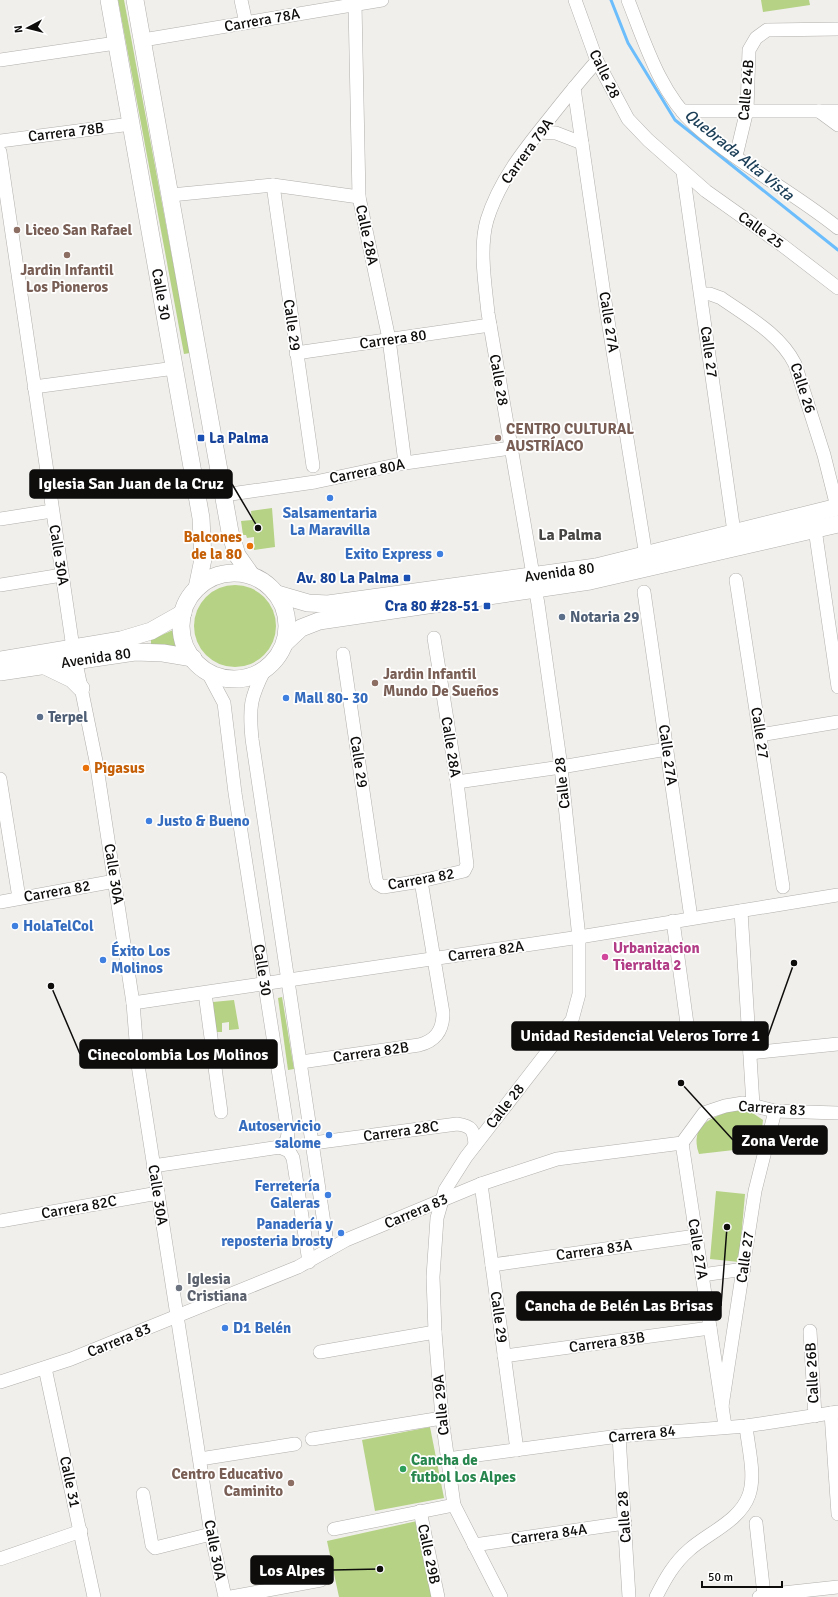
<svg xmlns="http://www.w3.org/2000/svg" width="838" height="1597" font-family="Signika,sans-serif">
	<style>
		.green { fill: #b5d285 }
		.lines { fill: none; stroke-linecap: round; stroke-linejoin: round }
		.stream { stroke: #6bbdfb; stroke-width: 3 }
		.minor-casing { stroke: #b1afac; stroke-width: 14 }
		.major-casing { stroke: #b1afac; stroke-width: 18 }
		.minor { stroke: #fff; stroke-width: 13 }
		.major { stroke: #fff; stroke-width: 17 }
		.education-dot { fill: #8d6e63; stroke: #fff; stroke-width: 1.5 }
		.transit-dot { fill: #1a4fb4; stroke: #fff; stroke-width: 1.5 }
		.shop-dot { fill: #3f7fe0; stroke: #fff; stroke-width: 1.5 }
		.food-dot { fill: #e8710a; stroke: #fff; stroke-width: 1.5 }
		.service-dot { fill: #5c6f8a; stroke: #fff; stroke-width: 1.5 }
		.hotel-dot { fill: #d1479c; stroke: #fff; stroke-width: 1.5 }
		.worship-dot { fill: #6b7280; stroke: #fff; stroke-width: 1.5 }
		.leisure-dot { fill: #2e9e5b; stroke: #fff; stroke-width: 1.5 }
		.labels { text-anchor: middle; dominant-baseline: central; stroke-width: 3.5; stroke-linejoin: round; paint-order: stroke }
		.street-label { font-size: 15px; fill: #0e0d0c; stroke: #fff }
		.education-label { font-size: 15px; font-weight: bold; fill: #785e54; stroke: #fff; text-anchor: start }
		.transit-label { font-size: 15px; font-weight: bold; fill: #164399; stroke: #fff; text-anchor: end }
		.shop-label { font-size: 15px; font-weight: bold; fill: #366cbe; stroke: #fff; text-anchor: start }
		.food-label { font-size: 15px; font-weight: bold; fill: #c56008; stroke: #fff; text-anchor: end }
		.service-label { font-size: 15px; font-weight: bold; fill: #4e5e75; stroke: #fff; text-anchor: start }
		.hotel-label { font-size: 15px; font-weight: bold; fill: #b23c85; stroke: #fff; text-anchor: start }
		.worship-label { font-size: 15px; font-weight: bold; fill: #5b616d; stroke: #fff; text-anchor: start }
		.leisure-label { font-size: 15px; font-weight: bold; fill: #27864d; stroke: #fff; text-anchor: start }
		.water-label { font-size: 16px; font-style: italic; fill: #1b3e57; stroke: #fff }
		.neighbourhood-label { font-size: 16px; font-weight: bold; fill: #474543; stroke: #fff }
		.leader { fill: none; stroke: #0e0d0c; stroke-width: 1.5 }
		.callout-dot { fill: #0e0d0c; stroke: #fff; stroke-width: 1.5 }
		.callout { fill: #0e0d0c; stroke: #0e0d0c; stroke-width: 1.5 }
		.callout-label { font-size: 16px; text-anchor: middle; font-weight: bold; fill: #fff }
	</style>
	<rect width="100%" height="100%" fill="#f1efeb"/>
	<g class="green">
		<path d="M118,0H124L190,353L184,354Z"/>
		<path d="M761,0H809L810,5L763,12Z"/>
		<path d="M272,508L275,547L254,550V537L247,538L246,535H243L241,521L252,520L251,511Z"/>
		<circle cx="235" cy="626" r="41"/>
		<path d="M173,630L176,648L151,645V640Z"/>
		<path d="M282,997L294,1069L288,1070L278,998Z"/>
		<path d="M234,1000L239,1029L229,1030V1022L222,1023V1032H216L213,1002Z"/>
		<path d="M735,1109L751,1112L763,1120L760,1147L699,1154C689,1124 712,1118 735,1109Z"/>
		<path d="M716,1191L745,1194L739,1262L710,1259Z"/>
		<path d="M430,1427L444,1498L375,1511L362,1440Z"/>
		<path d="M417,1521L433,1597H339L327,1541Z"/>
	</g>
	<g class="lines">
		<path class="stream" d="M611,0L628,43L675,120L838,250"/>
		<g class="minor-casing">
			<g id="minor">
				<path d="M241,0L246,23"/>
				<path d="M575,0L597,61L628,119L648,140L706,191L782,245L838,288"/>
				<path d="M628,0C645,43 660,93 695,125C738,164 792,191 838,228"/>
				<path d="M355,4L359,197L389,339L405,463"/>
				<path d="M143,40L382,0"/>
				<path d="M0,60L116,43"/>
				<path d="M574,88L606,308L646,556"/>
				<path d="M682,111H838"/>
				<path d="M819,111L838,125"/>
				<path d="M539,132L556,133L582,143"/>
				<path d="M0,141L131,124"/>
				<path d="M0,152L73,648L96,761L133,1003L138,1065L211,1534L225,1597"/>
				<path d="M736,156L747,110L749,50L756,38L767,30L838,29"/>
				<path d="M683,172L734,532"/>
				<path d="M273,185L313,466"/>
				<path d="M171,195L273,185L359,197"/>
				<path d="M701,294H710L721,298C748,317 780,334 795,364L824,455L837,507"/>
				<path d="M296,353L490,325"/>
				<path d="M34,387L175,368"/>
				<path d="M224,495L315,482L405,463L511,448"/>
				<path d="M0,519L52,511"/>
				<path d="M815,529L838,687"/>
				<path d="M736,580L783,887"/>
				<path d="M0,585L62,575"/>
				<path d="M644,592L691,918"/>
				<path d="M343,654L376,880L378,884L383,887L421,881L464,871L467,865L457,782L434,638"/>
				<path d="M265,669C250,698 249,707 252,739L328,1250"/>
				<path id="s1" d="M207,671L224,703L235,793L288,1133L287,1140L280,1147"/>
				<path d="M760,735L838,722"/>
				<path d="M0,779L19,898"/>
				<path d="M457,782L561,767L667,749"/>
				<path d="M0,902L115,881"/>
				<path d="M741,911L753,1105"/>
				<path d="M673,921L688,1031"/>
				<path d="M205,993L221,1112"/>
				<path d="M133,1003L573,938L838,895"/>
				<path d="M750,1053L838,1044"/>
				<path d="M301,1062L419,1045C435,1041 443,1031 443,1013L421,881"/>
				<path d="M313,1143L457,1124C472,1126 474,1130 475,1145"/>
				<path d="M682,1143L725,1426"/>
				<path d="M153,1166L280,1147L289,1151L293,1158L309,1262"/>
				<path d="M481,1184L517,1450"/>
				<path d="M0,1221L158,1193"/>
				<path d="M492,1265L696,1236"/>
				<path d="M702,1275L744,1269"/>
				<path d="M810,1331L815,1416"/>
				<path d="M320,1352L435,1332"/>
				<path d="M504,1356L710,1328"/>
				<path d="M45,1368L94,1597"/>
				<path d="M0,1382L71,1359L298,1267L346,1240L481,1184L557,1159L682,1143L704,1113L725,1106L743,1103L775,1111L838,1113"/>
				<path d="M722,1406L755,1191L775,1111"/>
				<path d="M831,1413L838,1514"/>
				<path d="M619,1436L629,1597"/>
				<path d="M312,1439L442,1418"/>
				<path d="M200,1459L295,1444"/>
				<path d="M447,1459L619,1436L746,1426L838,1412"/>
				<path d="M143,1494L152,1545L155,1548L211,1534"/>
				<path d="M420,1511L438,1597"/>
				<path d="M756,1523L764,1595L759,1597"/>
				<path d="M334,1529L454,1505"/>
				<path d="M474,1545L625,1523"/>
				<path d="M0,1559L81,1531"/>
				<path d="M764,1595L838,1587"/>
				<path d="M231,1597L321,1580"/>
				<path d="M501,1597L454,1505L442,1418L435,1332L433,1277L437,1218L445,1190L466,1157L572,1020L579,994V938L561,767L538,604L488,313C485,284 479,248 487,220C499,181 524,150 549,119C564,100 580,80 597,61"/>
				<path d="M656,1597C665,1579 674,1563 689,1550C708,1533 740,1521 749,1495C756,1475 748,1447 746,1426"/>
			</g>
		</g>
		<g class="major-casing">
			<g id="major">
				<path id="s2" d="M109,0L201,518L203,559L197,588"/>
				<path d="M135,0L230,532L237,555L251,575"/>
				<circle cx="234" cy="626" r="53"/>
				<path id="s3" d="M277,594L308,603L328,604L596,567L838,507"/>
				<path d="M285,643L301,628L319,621L590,581L838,524"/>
				<path d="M0,660L121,640L151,631L183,613"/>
				<path d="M43,665L72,679L81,688"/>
				<path id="s4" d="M0,672L135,652L163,653L193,658"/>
			</g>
		</g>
		<use href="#minor" class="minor"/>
		<use href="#major" class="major"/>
	</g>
	<g class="education-dot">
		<circle cx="17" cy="230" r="4"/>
		<circle cx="67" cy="255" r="4"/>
		<circle cx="498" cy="438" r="4"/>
		<circle cx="375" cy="683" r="4"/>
		<circle cx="291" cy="1483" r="4"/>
	</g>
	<g class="transit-dot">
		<rect x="197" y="434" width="8" height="8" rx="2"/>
		<rect x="403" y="574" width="8" height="8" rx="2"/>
		<rect x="483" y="602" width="8" height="8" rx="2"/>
	</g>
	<g class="shop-dot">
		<circle cx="330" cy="498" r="4"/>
		<circle cx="440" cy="554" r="4"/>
		<circle cx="286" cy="698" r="4"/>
		<circle cx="149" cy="821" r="4"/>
		<circle cx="15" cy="926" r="4"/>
		<circle cx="103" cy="960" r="4"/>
		<circle cx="329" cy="1135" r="4"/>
		<circle cx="328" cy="1195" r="4"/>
		<circle cx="341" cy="1233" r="4"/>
		<circle cx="225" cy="1328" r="4"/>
	</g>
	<g class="food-dot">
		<circle cx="250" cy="546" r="4"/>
		<circle cx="86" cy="768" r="4"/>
	</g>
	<g class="service-dot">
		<circle cx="562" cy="617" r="4"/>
		<circle cx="40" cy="717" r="4"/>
	</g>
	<circle class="hotel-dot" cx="605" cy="957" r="4"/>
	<circle class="worship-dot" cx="179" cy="1288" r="4"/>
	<circle class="leisure-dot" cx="403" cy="1469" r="4"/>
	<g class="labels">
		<g class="street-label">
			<text transform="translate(262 20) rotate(-10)">Carrera 78A</text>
			<text transform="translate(605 74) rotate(64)">Calle 28</text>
			<text transform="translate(746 90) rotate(-85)">Calle 24B</text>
			<text transform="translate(66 132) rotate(-7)">Carrera 78B</text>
			<text transform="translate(527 151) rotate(-54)">Carrera 79A</text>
			<text transform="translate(761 230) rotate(36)">Calle 25</text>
			<text transform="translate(367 235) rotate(78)">Calle 28A</text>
			<text stroke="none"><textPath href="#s2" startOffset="299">Calle 30</textPath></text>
			<text transform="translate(609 322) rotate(81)">Calle 27A</text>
			<text transform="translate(292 325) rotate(82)">Calle 29</text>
			<text transform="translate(393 339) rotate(-8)">Carrera 80</text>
			<text transform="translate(709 352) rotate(82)">Calle 27</text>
			<text transform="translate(499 380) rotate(80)">Calle 28</text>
			<text transform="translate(803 388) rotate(72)">Calle 26</text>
			<text transform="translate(367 471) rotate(-11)">Carrera 80A</text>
			<text transform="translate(59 555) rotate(81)">Calle 30A</text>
			<text stroke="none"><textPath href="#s3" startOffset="286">Avenida 80</textPath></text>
			<text stroke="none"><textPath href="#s4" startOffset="97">Avenida 80</textPath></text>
			<text transform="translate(760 733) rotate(81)">Calle 27</text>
			<text transform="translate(451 747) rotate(81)">Calle 28A</text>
			<text transform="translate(668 755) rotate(82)">Calle 27A</text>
			<text transform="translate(359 762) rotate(81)">Calle 29</text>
			<text transform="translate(562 783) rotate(-96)">Calle 28</text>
			<text transform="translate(114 874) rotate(81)">Calle 30A</text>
			<text transform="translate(421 879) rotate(-10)">Carrera 82</text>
			<text transform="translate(57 891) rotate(-10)">Carrera 82</text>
			<text transform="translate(486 951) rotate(-8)">Carrera 82A</text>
			<text stroke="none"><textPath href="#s1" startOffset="306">Calle 30</textPath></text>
			<text transform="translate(371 1052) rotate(-8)">Carrera 82B</text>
			<text transform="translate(505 1106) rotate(-52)">Calle 28</text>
			<text transform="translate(772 1108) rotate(4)">Carrera 83</text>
			<text transform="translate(401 1131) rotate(-8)">Carrera 28C</text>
			<text transform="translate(158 1195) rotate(81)">Calle 30A</text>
			<text transform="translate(79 1207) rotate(-10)">Carrera 82C</text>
			<text transform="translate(416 1211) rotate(-23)">Carrera 83</text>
			<text transform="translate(698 1249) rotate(81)">Calle 27A</text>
			<text transform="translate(594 1250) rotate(-8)">Carrera 83A</text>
			<text transform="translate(745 1257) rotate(-82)">Calle 27</text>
			<text transform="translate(499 1317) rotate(82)">Calle 29</text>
			<text transform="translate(119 1340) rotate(-22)">Carrera 83</text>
			<text transform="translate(607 1342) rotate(-8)">Carrera 83B</text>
			<text transform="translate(812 1373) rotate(-93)">Calle 26B</text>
			<text transform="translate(441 1405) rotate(-95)">Calle 29A</text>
			<text transform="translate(642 1434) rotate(-6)">Carrera 84</text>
			<text transform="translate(70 1482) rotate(78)">Calle 31</text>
			<text transform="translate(624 1517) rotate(-94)">Calle 28</text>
			<text transform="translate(549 1534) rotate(-8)">Carrera 84A</text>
			<text transform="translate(215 1550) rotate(79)">Calle 30A</text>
			<text transform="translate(429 1554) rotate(78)">Calle 29B</text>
		</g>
		<g class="education-label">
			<text x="25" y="230">Liceo San Rafael</text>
			<text x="67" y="270" text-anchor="middle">Jardin Infantil<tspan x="67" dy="17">Los Pioneros</tspan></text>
			<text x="506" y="429">CENTRO CULTURAL<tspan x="506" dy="17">AUSTRÍACO</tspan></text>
			<text x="383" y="674">Jardin Infantil<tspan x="383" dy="17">Mundo De Sueños</tspan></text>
			<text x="283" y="1474" text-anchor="end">Centro Educativo<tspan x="283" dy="17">Caminito</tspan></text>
		</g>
		<g class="transit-label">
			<text x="209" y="438" text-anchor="start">La Palma</text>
			<text x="399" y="578">Av. 80 La Palma</text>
			<text x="479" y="606">Cra 80 #28-51</text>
		</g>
		<g class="shop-label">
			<text x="330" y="513" text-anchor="middle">Salsamentaria<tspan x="330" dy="17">La Maravilla</tspan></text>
			<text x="432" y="554" text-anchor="end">Exito Express</text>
			<text x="294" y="698">Mall 80- 30</text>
			<text x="157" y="821">Justo &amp; Bueno</text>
			<text x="23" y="926">HolaTelCol</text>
			<text x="111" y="951">Éxito Los<tspan x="111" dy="17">Molinos</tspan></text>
			<text x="321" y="1126" text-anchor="end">Autoservicio<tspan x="321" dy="17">salome</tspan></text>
			<text x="320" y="1186" text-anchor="end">Ferretería<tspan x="320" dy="17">Galeras</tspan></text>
			<text x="333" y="1224" text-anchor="end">Panadería y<tspan x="333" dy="17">reposteria brosty</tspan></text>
			<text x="233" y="1328">D1 Belén</text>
		</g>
		<g class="food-label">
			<text x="242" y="537">Balcones<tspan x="242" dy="17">de la 80</tspan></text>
			<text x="94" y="768" text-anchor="start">Pigasus</text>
		</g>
		<g class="service-label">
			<text x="570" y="617">Notaria 29</text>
			<text x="48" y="717">Terpel</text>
		</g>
		<g class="hotel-label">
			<text x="613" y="948">Urbanizacion<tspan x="613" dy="17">Tierralta 2</tspan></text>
		</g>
		<g class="worship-label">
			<text x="187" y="1279">Iglesia<tspan x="187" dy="17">Cristiana</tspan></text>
		</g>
		<g class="leisure-label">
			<text x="411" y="1460">Cancha de<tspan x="411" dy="17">futbol Los Alpes</tspan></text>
		</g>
		<g class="water-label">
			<text transform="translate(739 155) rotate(39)">Quebrada Alta Vista</text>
		</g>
		<g class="neighbourhood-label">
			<text x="570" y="535">La Palma</text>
		</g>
	</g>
	<path class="leader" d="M258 528L232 484M794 963L768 1036M51 986L80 1054M681 1083L733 1140M727 1227L721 1306M380 1569L333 1570"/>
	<g class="callout-dot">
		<circle cx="258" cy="528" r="4"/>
		<circle cx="794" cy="963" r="4"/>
		<circle cx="51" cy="986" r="4"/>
		<circle cx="681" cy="1083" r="4"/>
		<circle cx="727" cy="1227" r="4"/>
		<circle cx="380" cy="1569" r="4"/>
	</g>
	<g class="callout">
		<rect x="30" y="470" width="202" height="28" rx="4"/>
		<rect x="512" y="1022" width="256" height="28" rx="4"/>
		<rect x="80" y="1040" width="197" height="28" rx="4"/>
		<rect x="733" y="1126" width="94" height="28" rx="4"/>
		<rect x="517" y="1292" width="204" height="28" rx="4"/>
		<rect x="251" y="1556" width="82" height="28" rx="4"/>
	</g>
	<g class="callout-label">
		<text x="131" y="489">Iglesia San Juan de la Cruz</text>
		<text x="640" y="1041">Unidad Residencial Veleros Torre 1</text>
		<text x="178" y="1060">Cinecolombia Los Molinos</text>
		<text x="780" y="1146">Zona Verde</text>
		<text x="619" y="1311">Cancha de Belén Las Brisas</text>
		<text x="292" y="1576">Los Alpes</text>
	</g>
	<g transform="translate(28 28) rotate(263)" stroke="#ffffff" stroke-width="3" paint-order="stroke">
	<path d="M0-3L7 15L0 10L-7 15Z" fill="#0e0d0c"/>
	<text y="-6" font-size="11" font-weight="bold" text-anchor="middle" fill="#0e0d0c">N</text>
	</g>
	<path d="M702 1581v6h80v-6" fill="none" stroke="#0e0d0c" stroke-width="2"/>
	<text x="708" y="1581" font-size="12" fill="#0e0d0c" stroke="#ffffff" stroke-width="3" paint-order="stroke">50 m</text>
</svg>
